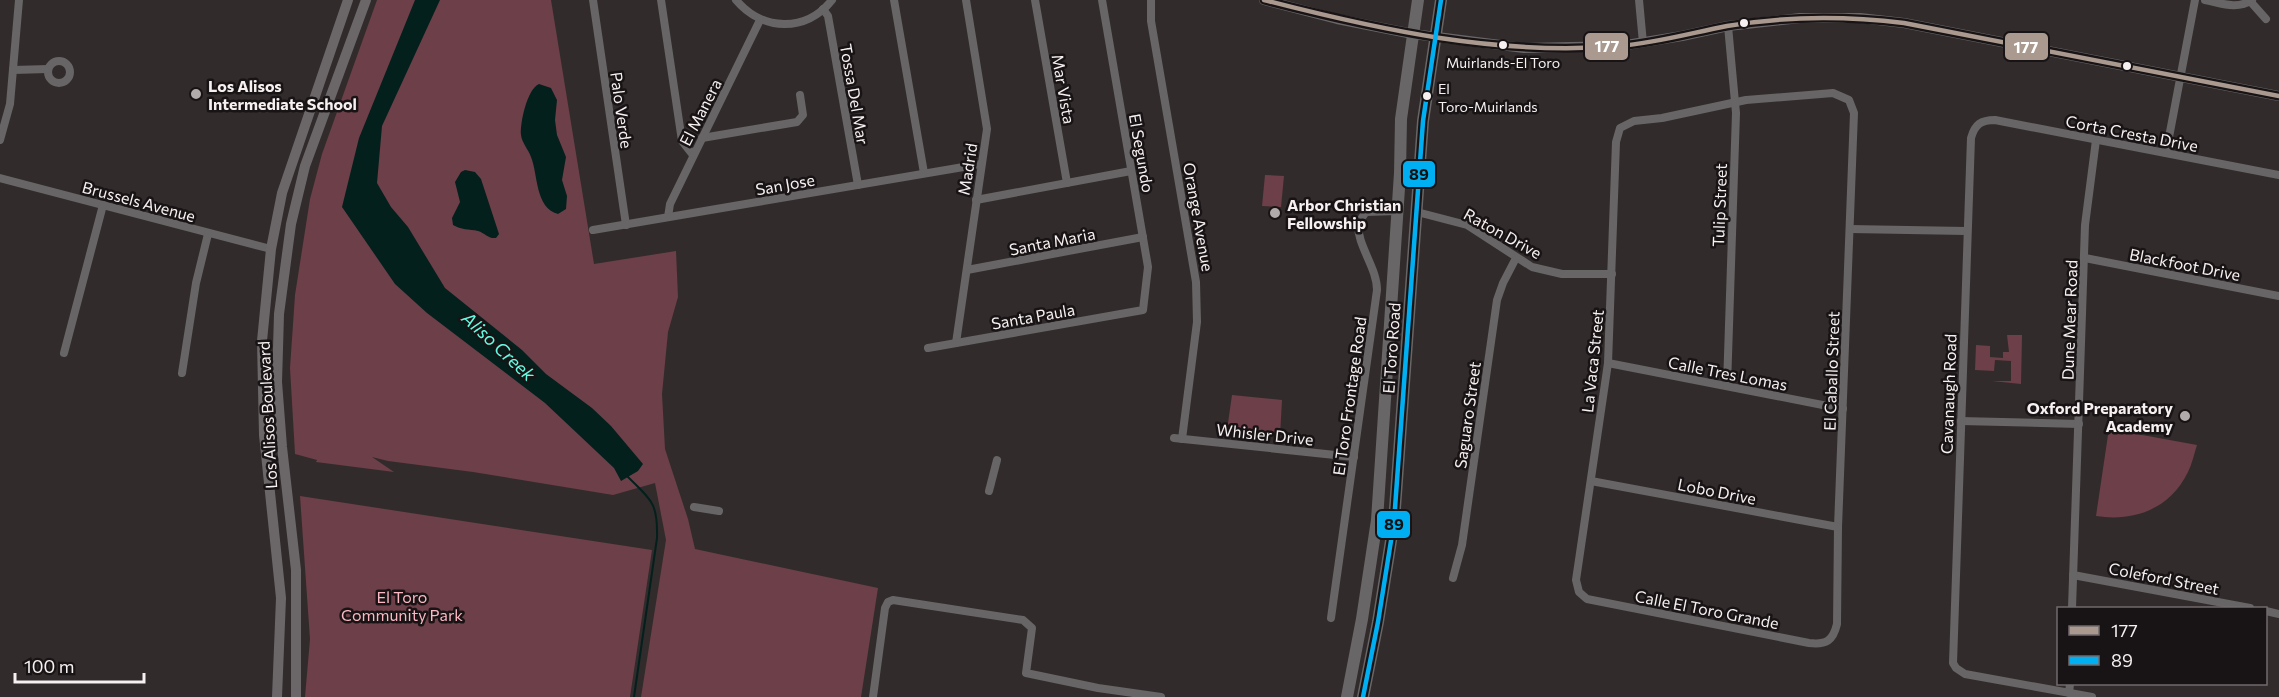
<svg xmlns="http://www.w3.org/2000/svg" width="2279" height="697" font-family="Commissioner,sans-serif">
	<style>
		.green { fill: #6d3f48 }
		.water { fill: #04201c }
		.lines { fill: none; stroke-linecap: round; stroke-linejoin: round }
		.stream { stroke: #04201c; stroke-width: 2 }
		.street { stroke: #676565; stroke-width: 8 }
		.secondary { stroke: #6b6768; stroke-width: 10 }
		.primary { stroke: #686666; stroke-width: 12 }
		.bus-1-casing { stroke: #181314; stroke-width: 9 }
		.bus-2-casing { stroke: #181314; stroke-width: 9 }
		.bus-1 { stroke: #a9998f; stroke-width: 4.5 }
		.bus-2 { stroke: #00aff2; stroke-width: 4.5 }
		.bus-dot { fill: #f7f0f1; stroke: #181314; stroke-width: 2 }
		.poi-dot { fill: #b2abac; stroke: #181314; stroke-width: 2 }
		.labels { text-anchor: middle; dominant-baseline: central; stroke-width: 5; stroke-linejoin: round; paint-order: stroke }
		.bus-label { font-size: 14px; fill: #f7f0f1; stroke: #181314 }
		.poi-label { font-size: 16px; font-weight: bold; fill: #f7f0f1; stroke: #181314; text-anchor: start }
		.street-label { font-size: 16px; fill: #f7f0f1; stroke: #181314 }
		.park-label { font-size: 16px; fill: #fcb8c3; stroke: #181314 }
		.water-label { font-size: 18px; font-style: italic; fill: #64fce3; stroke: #181314 }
		.line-badge { stroke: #181314; stroke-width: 2 }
		.badge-label { font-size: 16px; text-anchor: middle; font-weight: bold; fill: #fff }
		.pale-badge-label { font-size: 16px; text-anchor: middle; font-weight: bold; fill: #111 }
	</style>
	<rect width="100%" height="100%" fill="#312b2c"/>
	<g class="green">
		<path d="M377,0H551L594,264L676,251L678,297L668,332L662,394L665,449L688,519L695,549L878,588L861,697H641L666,540L655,483L613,495L473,472L388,461L372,457L394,472L316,462L317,460L295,454L290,368L295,295L310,199L322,154Z"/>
		<path d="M1265,175L1284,176L1281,207L1262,206Z"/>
		<path d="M2007,335H2022L2021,384L1992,381H2011V361L1995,360L1994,371L1975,370L1976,345L1990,346V357L2003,358V352H2009Z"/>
		<path d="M1232,395L1282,400L1280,436L1227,430Z"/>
		<path d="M2115,430L2197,445C2194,454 2192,464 2188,472C2170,509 2134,522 2096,516L2108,435Z"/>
		<path d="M300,496L652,550L630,697H305L310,639Z"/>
	</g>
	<g class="water">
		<path d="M415,0H440L382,126L377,183L391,207L408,227L445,288L522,350L546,374L592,408L611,426L643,464L638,471L621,481L614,468L545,403L427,313L395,284L342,207L359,138Z"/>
		<path d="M539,84L551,88L557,100L555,120L557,135L566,157L562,180L567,196L566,209L558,214C535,208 538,174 531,157C528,149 522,143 521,135C520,123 527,89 539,84Z"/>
		<path d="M465,170L475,172L481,179L499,234L496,238C488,239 485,233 478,231C469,229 461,230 453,225L452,218L460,202L455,182L461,172Z"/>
	</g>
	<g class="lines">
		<path class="stream" d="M627,476C651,500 658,502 657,538L634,697"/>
		<g class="street">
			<path d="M593,0L626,225"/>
			<path d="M661,0L682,141L693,155"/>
			<path d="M736,0C762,31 806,33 832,0"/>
			<path d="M894,0L924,173"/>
			<path d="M1035,0L1067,183"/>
			<path d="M1151,0V21L1196,282L1197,322L1182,439"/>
			<path d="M1639,0L1643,43"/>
			<path d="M2205,0C2221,3 2237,10 2252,0"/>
			<path d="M2250,1L2266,19"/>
			<path d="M823,9L828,16L858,185"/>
			<circle cx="59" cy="72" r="11"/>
			<path d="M13,70L48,69"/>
			<path d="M1833,93L1849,100L1854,113L1838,527L1837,624C1833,641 1826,645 1809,643L1587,599L1579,592L1576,580L1608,363L1616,142L1620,128L1634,121L1662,118L1746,100Z"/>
			<path d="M702,138L797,122L803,115L800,95"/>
			<path d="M0,140L10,104L19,0"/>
			<path d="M2166,153L2195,0"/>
			<path d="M0,178L271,249"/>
			<path d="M976,200L1131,171"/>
			<path d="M1417,212L1467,225L1532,267L1562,274H1612"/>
			<path d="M668,217L670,204L760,20"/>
			<path d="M1850,229L1966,231"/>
			<path d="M593,230L981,164"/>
			<path d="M2085,258L2279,296"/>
			<path d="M967,270L1143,237"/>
			<path d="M956,343L987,129L966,0"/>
			<path d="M928,348L1143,310L1148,267L1102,0"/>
			<path d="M64,353L103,205"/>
			<path d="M1608,363L1843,409"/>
			<path d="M182,373L196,283L208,234"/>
			<path d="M1727,386L1736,113L1728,26"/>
			<path d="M1961,421L2079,424"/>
			<path d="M1174,438L1354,457"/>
			<path d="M1591,481L1838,527"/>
			<path d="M989,491L997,460"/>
			<path d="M694,507L719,511"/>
			<path d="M2073,575L2250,608"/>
			<path d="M1453,578L1462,545L1497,300L1503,283L1516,258"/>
			<path d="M2072,608L2085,225L2096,140"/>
			<path d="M2266,611L2279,614"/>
			<path d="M1331,618L1377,290C1377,267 1357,246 1358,223L1366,212L1396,211"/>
			<path d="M2069,693L2070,684"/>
			<path d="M873,697L885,608L888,602L893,600L1023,620L1032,628L1026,673L1098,688L1161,697"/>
			<path d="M2092,697L1965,674L1956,668L1953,663L1971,138C1975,124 1981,120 1995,120L2279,175"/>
		</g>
		<g class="secondary">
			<path d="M1264,0L1337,19L1413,34L1524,48L1620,46L1682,36L1728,26L1800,18H1860L1904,23L2279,96"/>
			<path d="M277,697L281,598L264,435L262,341L271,249L282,193L348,0"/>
			<path d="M296,697V570L282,447L277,382L279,314L291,224L305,166L366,0"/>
		</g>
		<g class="primary">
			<path d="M1347,697L1362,619L1377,520L1400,173L1401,119L1418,0"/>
			<path d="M1363,697L1378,622L1394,522L1423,121L1441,0"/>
		</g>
		<g class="bus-1-casing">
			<path id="bus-1" d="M1264,0C1380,30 1499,56 1619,46C1656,43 1691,33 1727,26C1786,16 1845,16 1904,23L2279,96"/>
		</g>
		<g class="bus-2-casing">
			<path id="bus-2" d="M1363,697L1378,622L1394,522L1423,121L1441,0"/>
		</g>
		<use href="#bus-1" class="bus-1"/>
		<use href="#bus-2" class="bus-2"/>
	</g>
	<g class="bus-dot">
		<circle cx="1744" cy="23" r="5"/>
		<circle cx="1503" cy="45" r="5"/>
		<circle cx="2127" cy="66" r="5"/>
		<circle cx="1427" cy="96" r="5"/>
	</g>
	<g class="poi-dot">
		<circle cx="196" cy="94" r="6"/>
		<circle cx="1275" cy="213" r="6"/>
		<circle cx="2185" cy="416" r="6"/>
	</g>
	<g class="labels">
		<g class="bus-label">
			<text x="1503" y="62">Muirlands-El Toro</text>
			<text x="1438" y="88" text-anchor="start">El<tspan x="1438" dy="18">Toro-Muirlands</tspan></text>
		</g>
		<g class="poi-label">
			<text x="208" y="85">Los Alisos<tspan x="208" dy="18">Intermediate School</tspan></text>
			<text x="1287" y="204">Arbor Christian<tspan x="1287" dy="18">Fellowship</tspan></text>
			<text x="2173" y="407" text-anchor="end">Oxford Preparatory<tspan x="2173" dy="18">Academy</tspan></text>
		</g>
		<g class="street-label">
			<text transform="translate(1064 89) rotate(80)">Mar Vista</text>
			<text transform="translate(855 94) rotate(80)">Tossa Del Mar</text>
			<text transform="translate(622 110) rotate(82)">Palo Verde</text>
			<text transform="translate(700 112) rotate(-63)">El Manera</text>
			<text transform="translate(2132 133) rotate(11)">Corta Cresta Drive</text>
			<text transform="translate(1142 153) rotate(80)">El Segundo</text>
			<text transform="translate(967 169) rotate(-81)">Madrid</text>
			<text transform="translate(785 184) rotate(-10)">San Jose</text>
			<text transform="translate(139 201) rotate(15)">Brussels Avenue</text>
			<text transform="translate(1719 205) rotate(-88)">Tulip Street</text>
			<text transform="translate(1199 217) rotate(80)">Orange Avenue</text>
			<text transform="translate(1503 233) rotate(29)">Raton Drive</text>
			<text transform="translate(1052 241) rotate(-11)">Santa Maria</text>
			<text transform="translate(2185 264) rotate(11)">Blackfoot Drive</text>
			<text transform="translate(1033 316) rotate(-10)">Santa Paula</text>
			<text transform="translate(2069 320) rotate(-88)">Dune Mear Road</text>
			<text transform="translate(1391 348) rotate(-86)">El Toro Road</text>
			<text transform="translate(1592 361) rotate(-84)">La Vaca Street</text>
			<text transform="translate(1831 371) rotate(-88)">El Caballo Street</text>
			<text transform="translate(1728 373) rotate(11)">Calle Tres Lomas</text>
			<text transform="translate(1948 394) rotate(-88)">Cavanaugh Road</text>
			<text transform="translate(1349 396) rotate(-82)">El Toro Frontage Road</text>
			<text transform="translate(267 415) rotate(-93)">Los Alisos Boulevard</text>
			<text transform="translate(1467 415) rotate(-82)">Saguaro Street</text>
			<text transform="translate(1265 434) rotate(6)">Whisler Drive</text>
			<text transform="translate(1717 491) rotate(11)">Lobo Drive</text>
			<text transform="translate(2164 578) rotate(11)">Coleford Street</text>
			<text transform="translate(1707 609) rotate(11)">Calle El Toro Grande</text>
		</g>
		<g class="park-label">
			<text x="402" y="596">El Toro<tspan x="402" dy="18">Community Park</tspan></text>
		</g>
		<g class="water-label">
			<text transform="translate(499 346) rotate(43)">Aliso Creek</text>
		</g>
	</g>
	<g class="line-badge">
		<rect x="1584" y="32" width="45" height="29" rx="6" fill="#a9998f"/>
		<rect x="2004" y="32" width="45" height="29" rx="6" fill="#a9998f"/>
		<rect x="1402" y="160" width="34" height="28" rx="6" fill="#00aff2"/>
		<rect x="1376" y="510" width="35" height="29" rx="6" fill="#00aff2"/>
	</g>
	<g class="badge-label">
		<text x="1607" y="52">177</text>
		<text x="2026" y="53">177</text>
	</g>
	<g class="pale-badge-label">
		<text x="1419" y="180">89</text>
		<text x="1394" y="530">89</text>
	</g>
	<rect x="2057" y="607" width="210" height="78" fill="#181314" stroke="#716b6c" stroke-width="1.5"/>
	<rect x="2069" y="626" width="30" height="9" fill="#a9998f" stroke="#716b6c" stroke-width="1.5"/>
	<text x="2111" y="637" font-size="18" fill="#f7f0f1">177</text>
	<rect x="2069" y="656" width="30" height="9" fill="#00aff2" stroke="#716b6c" stroke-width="1.5"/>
	<text x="2111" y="667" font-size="18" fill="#f7f0f1">89</text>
	<path d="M15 673v9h129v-9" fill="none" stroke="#f7f0f1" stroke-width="3"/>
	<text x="24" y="673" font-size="18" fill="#f7f0f1" stroke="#181314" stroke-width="4.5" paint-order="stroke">100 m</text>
</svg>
